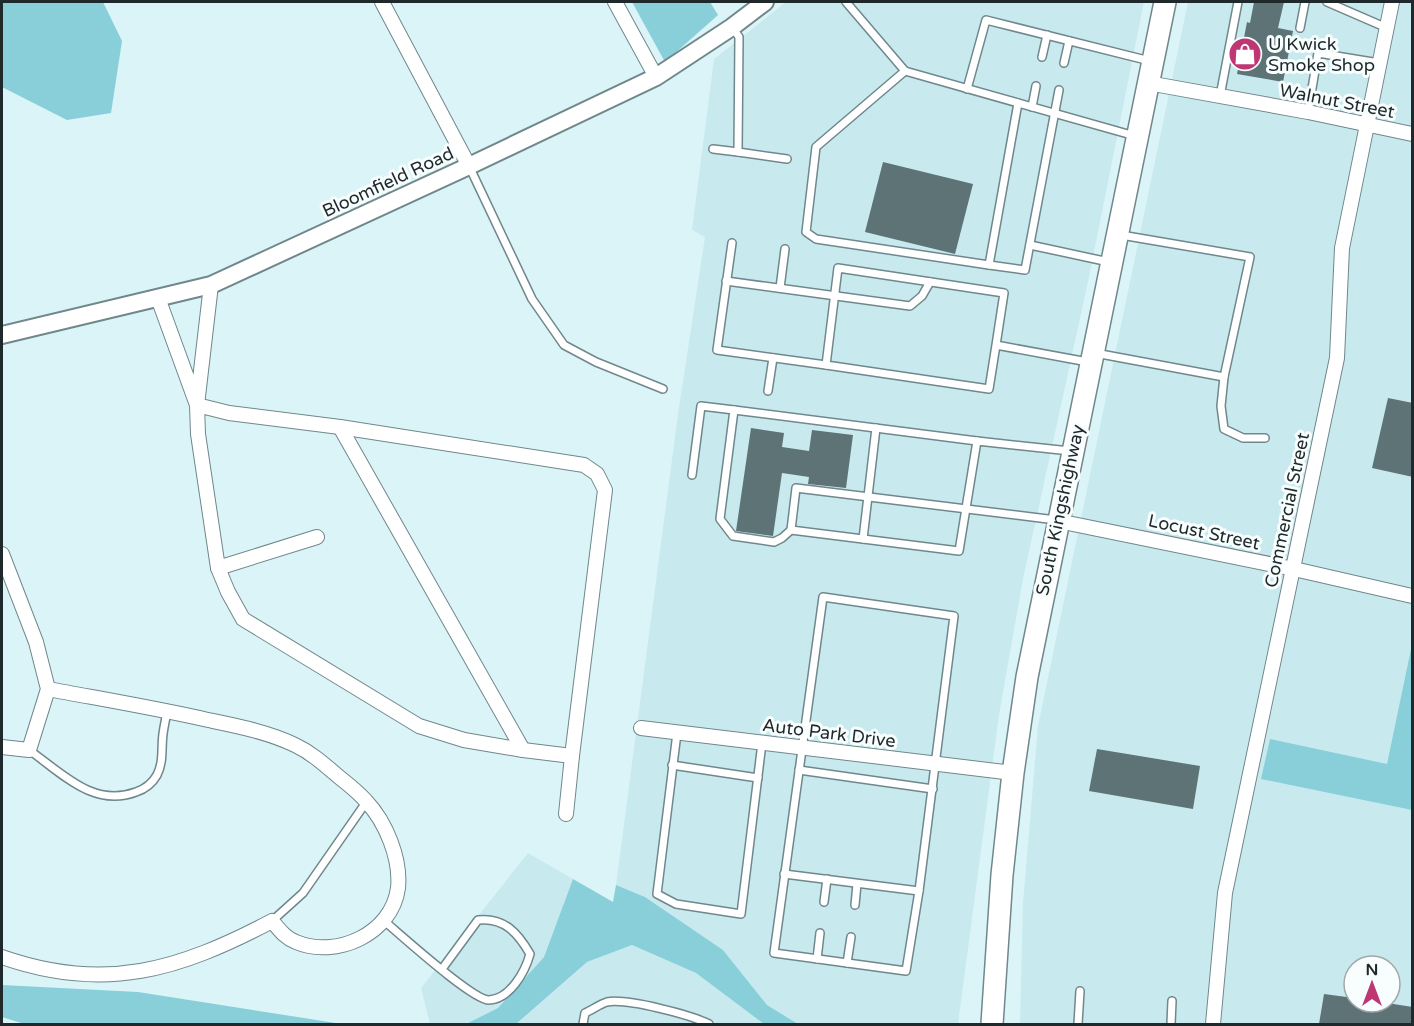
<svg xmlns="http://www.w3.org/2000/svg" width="1414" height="1026" font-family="'Varela Round',sans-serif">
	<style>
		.built { fill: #c8eaef; fill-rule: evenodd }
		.green { fill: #88cfd9 }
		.building { fill: #5d7376 }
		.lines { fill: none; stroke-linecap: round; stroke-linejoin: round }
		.service-casing { stroke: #70878b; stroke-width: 10 }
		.minor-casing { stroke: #70878b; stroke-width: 16 }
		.tertiary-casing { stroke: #70878b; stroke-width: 20 }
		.primary-casing { stroke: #70878b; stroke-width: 24 }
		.service { stroke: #fff; stroke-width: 7 }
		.minor { stroke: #fff; stroke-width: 14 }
		.tertiary { stroke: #fff; stroke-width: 16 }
		.primary { stroke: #fff; stroke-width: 21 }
		.labels { text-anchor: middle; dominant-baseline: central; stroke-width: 6; stroke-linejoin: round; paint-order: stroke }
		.poi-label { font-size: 18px; fill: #1f282a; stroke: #f8fdfd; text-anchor: start }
		.street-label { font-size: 18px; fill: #1f282a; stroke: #f8fdfd }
	</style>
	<rect width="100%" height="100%" fill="#dbf4f8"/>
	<g class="built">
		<path d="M786,2H1144L1088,282L1023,579L999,715L958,1024H798L767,1005L723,950L645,897L616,885L678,414L705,237L692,230L714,59Z"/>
		<path d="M1188,2H1412V644L1387,765L1270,740L1262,778L1412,810V1024H1020L1023,903L1038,726ZM1354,966H1390V1002H1354Z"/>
		<path d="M528,853L573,879L544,957L498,1008L466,1024H430L421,988Z"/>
		<path d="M632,945L696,973L764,1024H516L587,962Z"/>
	</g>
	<g class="green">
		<path d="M2,2H103L122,41L111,113L67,120L2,87Z"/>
		<path d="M632,2H710L718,15L665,62Z"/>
		<path d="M1412,644V810L1261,779L1270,739L1387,764Z"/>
		<path d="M573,879L613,902L616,885L645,897L723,950L767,1005L798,1024H764L696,973L632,945L587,962L516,1024H466L498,1008L544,957Z"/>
		<path d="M2,985L138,992L342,1024H24L2,1017Z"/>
	</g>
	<g class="building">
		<path d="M1254,2H1284L1278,28L1293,31L1283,82L1237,74L1247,22L1250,23Z"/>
		<path d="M883,162L973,184L955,254L865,232Z"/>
		<path d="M1388,398L1413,403V477L1372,468Z"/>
		<path d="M751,428L784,433L782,447L809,451L812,430L853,435L846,488L808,484L809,477L782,473L773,536L736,531Z"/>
		<path d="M1097,749L1200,766L1193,809L1089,791Z"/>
		<path d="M1324,994L1354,998V1002H1380L1413,1007V1024H1319Z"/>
	</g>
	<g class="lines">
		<g class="service-casing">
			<g id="service">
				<path d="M846,2L905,71L1135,136"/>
				<path d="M1327,2L1387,28"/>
				<path d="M732,27L739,37L738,152L787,159"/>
				<path d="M1300,28L1305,2"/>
				<path d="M1042,57L1047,35"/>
				<path d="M1064,63L1069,41"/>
				<path d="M905,71L816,147L806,232L816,239L989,265L1018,103"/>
				<path d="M967,89L986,20L1150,61"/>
				<path d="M1220,96L1238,2"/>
				<path d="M1032,107L1036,86"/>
				<path d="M1308,112L1318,53L1379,63"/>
				<path d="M713,149L738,152"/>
				<path d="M469,166L532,299L564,345L596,362L663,389"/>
				<path d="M732,243L717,350L826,365"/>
				<path d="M1030,245L1109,262"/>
				<path d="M989,265L1025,270L1059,90"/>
				<path d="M726,281L910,306L922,296L930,282"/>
				<path d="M780,288L785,249"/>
				<path d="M996,345L989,389L826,365L838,268L1004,293L996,345L1088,362"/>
				<path d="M1095,353L1224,377L1250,257L1121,235"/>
				<path d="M1224,377L1221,406L1224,429L1243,438H1265"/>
				<path d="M768,391L773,358"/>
				<path d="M734,410L977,441"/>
				<path d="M692,475L701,406L734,410L720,519L733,536L774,542L782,538L791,530L959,551L977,441L1070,451"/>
				<path d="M791,530L796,488L1056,520"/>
				<path d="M863,539L876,428"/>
				<path d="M823,597L954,616L919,891L906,971L774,953Z"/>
				<path d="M677,733L657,894L676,904L741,914L762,743"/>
				<path d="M29,750C62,773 93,808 136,792C145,789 152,784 157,775C164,761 161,748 163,734C164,726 166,718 167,711"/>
				<path d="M672,765L758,778"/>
				<path d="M799,770L933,789"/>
				<path d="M784,874L919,891"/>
				<path d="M824,902L827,879"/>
				<path d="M855,905L857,884"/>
				<path d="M383,920C400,934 472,1000 489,1000C510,999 525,972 530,954C518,933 504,917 478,920L442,969"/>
				<path d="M272,921L303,893L367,801"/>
				<path d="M817,959L820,933"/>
				<path d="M847,963L851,937"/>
				<path d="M583,1024L585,1013C592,1010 600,1004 607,1002C627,998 691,1015 709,1024"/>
				<path d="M1078,1024L1080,991"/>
				<path d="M1171,1024L1172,1001"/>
			</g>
		</g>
		<g class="minor-casing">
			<g id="minor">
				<path d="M382,2L469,166"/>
				<path d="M615,2L656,77"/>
				<path d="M1148,83L1308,112L1412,134"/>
				<path d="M158,298L197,405L229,413L340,427L584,465L597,474L605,490L572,756L523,750L464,740L419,726L243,619L228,592L218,568L198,434L197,405L211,285"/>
				<path d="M340,427L523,750"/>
				<path d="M1058,521L1294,569L1412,596"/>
				<path d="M2,554L36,642L48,689L29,750L2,747"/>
				<path d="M218,568L317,537"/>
				<path d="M641,728L1013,773"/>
				<path d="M566,814L572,756"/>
				<path d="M2,957C105,993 179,970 272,921C279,929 285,938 296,942C336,959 392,934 398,888C401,859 386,822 366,801C358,792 348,784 339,777C325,765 312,753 295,745C268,732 237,726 208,720C155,708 101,699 48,689"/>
				<path d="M1213,1024L1225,893L1337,358L1342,248L1392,2"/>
			</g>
		</g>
		<g class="tertiary-casing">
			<path id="tertiary" d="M2,335L211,285L469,166L656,77L732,27L765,2"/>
		</g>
		<g class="primary-casing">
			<path id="primary" d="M992,1024L1002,875L1013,773L1027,677L1165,2"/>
		</g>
		<use href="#service" class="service"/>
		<use href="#minor" class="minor"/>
		<use href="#tertiary" class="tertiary"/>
		<use href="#primary" class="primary"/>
	</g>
	<defs>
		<g id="shop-disc" transform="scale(1.725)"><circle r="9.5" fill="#be3673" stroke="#f8fdfd"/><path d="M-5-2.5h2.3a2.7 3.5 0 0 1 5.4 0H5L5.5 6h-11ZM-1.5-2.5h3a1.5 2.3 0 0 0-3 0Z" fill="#fff"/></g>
	</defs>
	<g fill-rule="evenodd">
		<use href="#shop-disc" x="1245" y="54"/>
	</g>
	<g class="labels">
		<g class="poi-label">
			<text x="1268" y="44">U Kwick<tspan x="1268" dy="21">Smoke Shop</tspan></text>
		</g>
		<g class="street-label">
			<text transform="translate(1337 101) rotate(11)">Walnut Street</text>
			<text transform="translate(388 182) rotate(-25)">Bloomfield Road</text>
			<text transform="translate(1060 510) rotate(-78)">South Kingshighway</text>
			<text transform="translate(1287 510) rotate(-78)">Commercial Street</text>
			<text transform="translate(1204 532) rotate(12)">Locust Street</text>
			<text transform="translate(829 733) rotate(7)">Auto Park Drive</text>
		</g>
	</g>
	<rect width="1414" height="1026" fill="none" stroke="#1f282a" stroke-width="6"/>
	<g transform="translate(1372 984)"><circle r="28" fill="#f8fdfd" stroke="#a1a8a9" stroke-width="1.5"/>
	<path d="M0-4.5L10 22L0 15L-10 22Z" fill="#be3673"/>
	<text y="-9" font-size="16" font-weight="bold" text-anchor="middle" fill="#1f282a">N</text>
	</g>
</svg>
